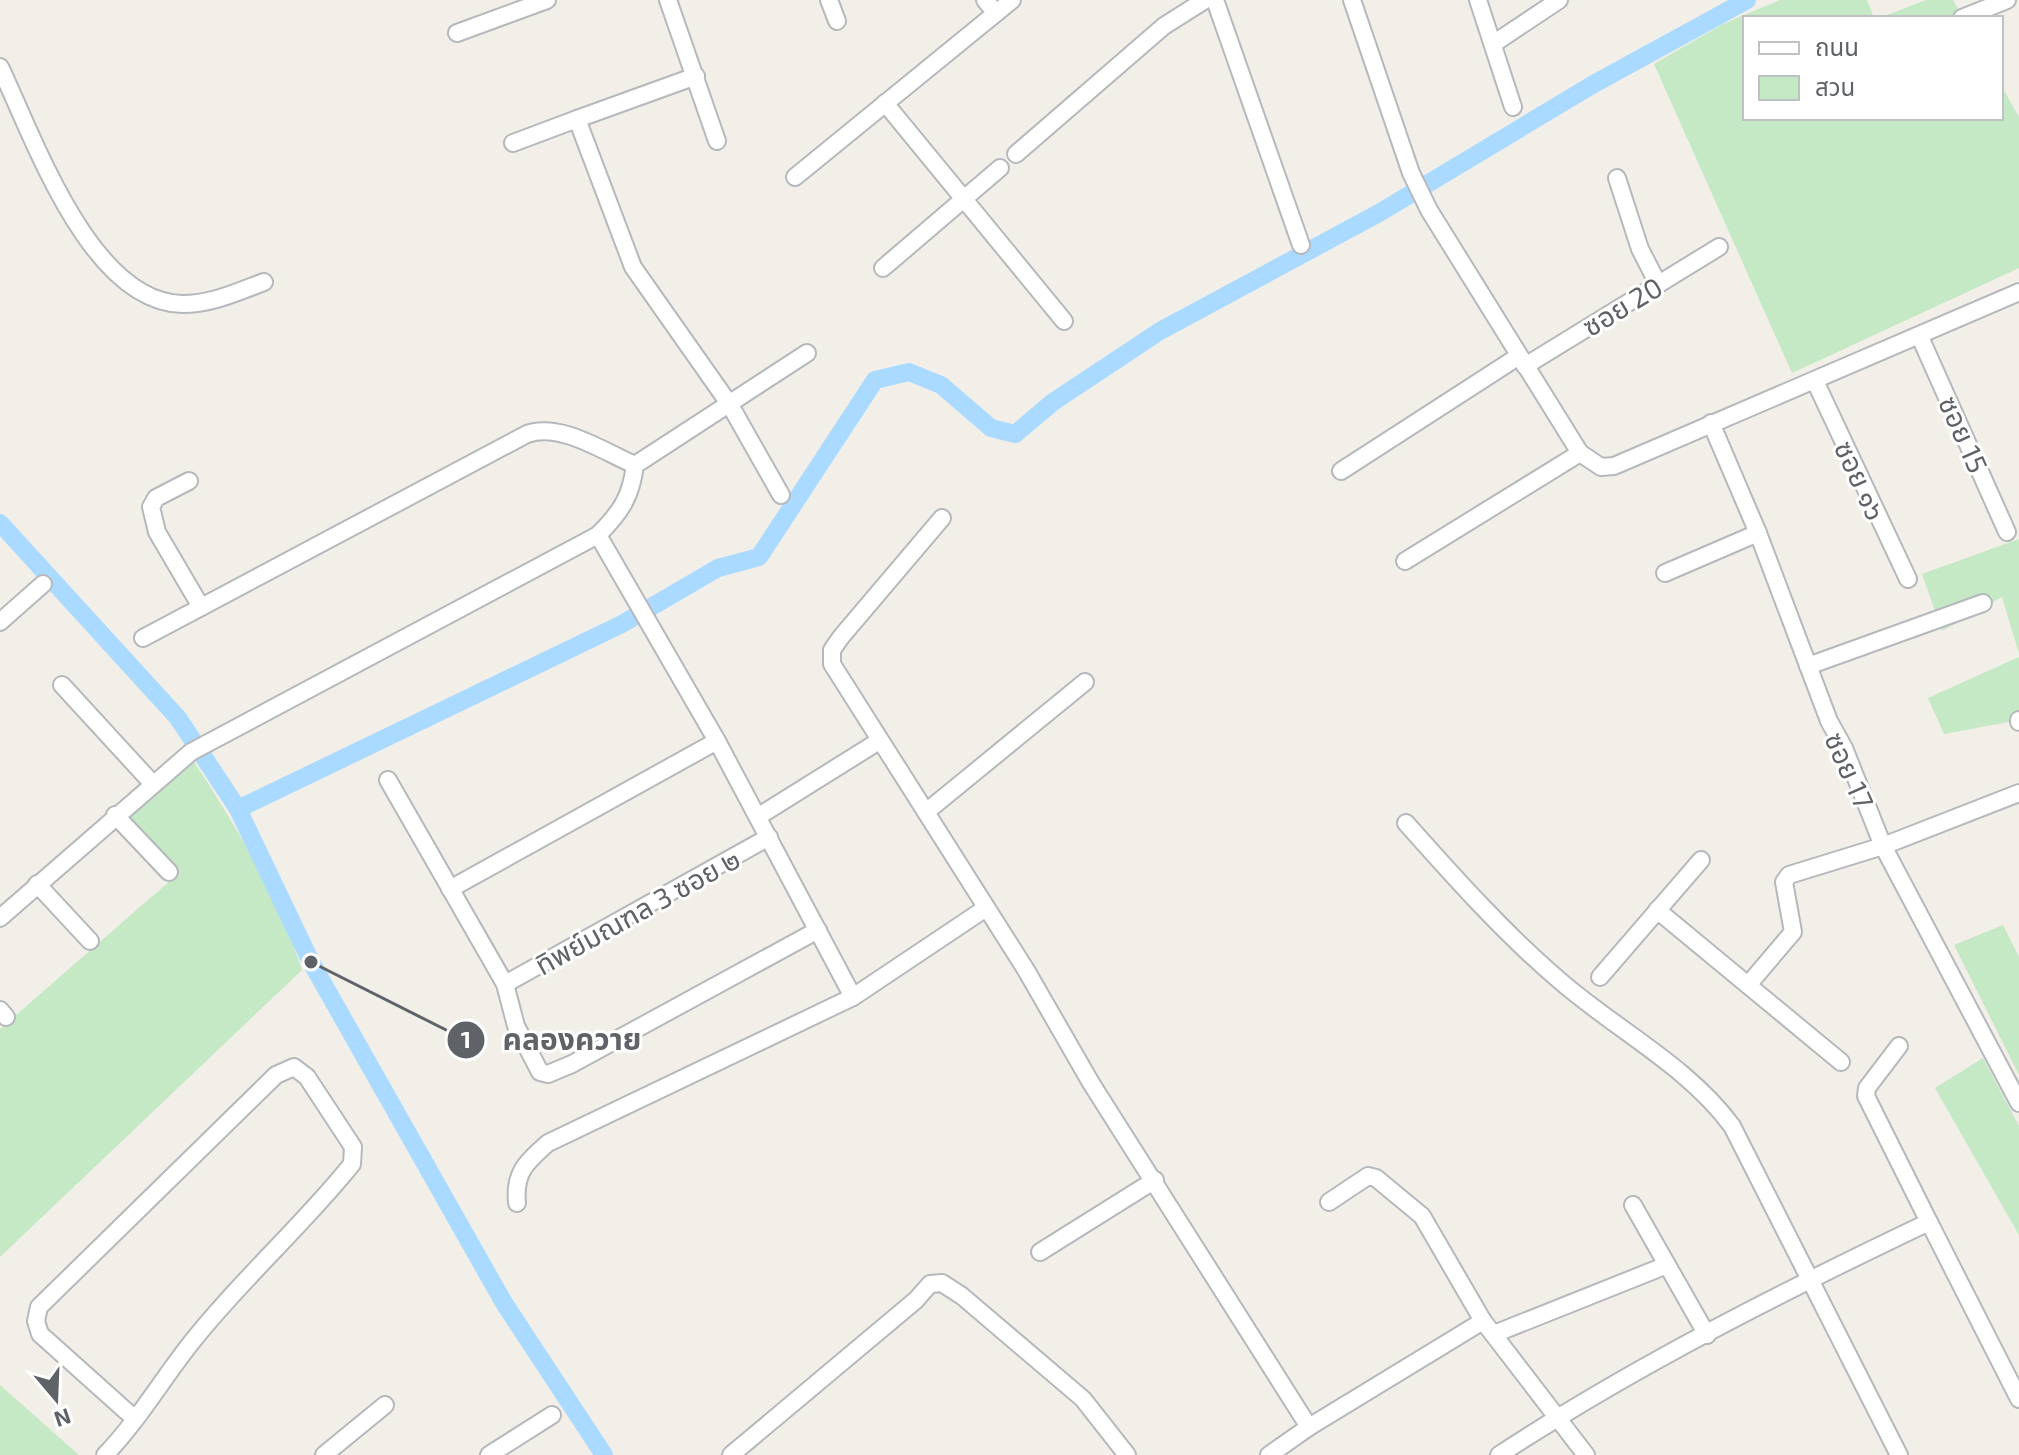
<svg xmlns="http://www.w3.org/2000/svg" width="2019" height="1455" font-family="'Exo 2','Noto Sans Thai',sans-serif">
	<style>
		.green { fill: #c5e8c5 }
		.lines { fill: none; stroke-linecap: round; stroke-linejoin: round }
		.canal { stroke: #aadaff; stroke-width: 18 }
		.minor-casing { stroke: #b5b8bc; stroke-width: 20 }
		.minor { stroke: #fff; stroke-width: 16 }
		.labels { text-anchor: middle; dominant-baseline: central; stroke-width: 6; stroke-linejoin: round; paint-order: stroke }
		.street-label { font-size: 28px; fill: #5f6368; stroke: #fff }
		.leader { fill: none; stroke: #5f6368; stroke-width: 3 }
		.callout-dot { fill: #5f6368; stroke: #fff; stroke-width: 3 }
		.mark-label { font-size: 24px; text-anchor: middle; font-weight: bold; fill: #fff }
		.callout-label { font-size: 30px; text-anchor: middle; font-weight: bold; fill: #5f6368; stroke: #fff; stroke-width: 6; stroke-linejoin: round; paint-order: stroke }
	</style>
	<rect width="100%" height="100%" fill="#f1efe8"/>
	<g class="green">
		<path d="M1780,0H1867L1874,18H1745V118H2001V85L2019,117V268L1792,373L1654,64L1723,24Z"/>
		<path d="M1926,0H1953L1963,18H1879Z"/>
		<path d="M2019,539V654L2002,597L1942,631L1922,574Z"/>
		<path d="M2019,657V720L1944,734L1928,698Z"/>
		<path d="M194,762C237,827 277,896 302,970L0,1257V1029L179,873L128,819Z"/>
		<path d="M2003,925L2019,957V1075L1954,945Z"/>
		<path d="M1983,1058L2019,1126V1235L1935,1088Z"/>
		<path d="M0,1385L79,1455H0Z"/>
	</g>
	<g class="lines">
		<g class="canal">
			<path d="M0,523L178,718L238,809L311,962L504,1303L604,1455"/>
			<path d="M238,809L622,624L718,568L759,557L875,380L909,372L941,385L991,428L1015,434L1053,402L1160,331L1379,213L1592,85L1747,0"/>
		</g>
		<g class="minor-casing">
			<g id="minor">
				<path d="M668,0L717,141"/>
				<path d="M829,0L837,21"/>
				<path d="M985,0L996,13"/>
				<path d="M1215,0L1301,245"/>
				<path d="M1352,0L1411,173L1429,210L1580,453L1601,467L1614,466L2019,292"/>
				<path d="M1478,0L1513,107"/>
				<path d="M1962,18L2007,0"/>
				<path d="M457,33L547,0"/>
				<path d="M1493,44L1559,0"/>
				<path d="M0,67C34,138 90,302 182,304C212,304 237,292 264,282"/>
				<path d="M696,76L577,119L633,267L730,405L781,495"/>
				<path d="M885,103L1064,321"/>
				<path d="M513,143L577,119"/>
				<path d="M1016,154L1164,26L1205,0"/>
				<path d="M795,177L1012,0"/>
				<path d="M1617,178L1640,249L1658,284"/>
				<path d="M883,268L1000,168"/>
				<path d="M1920,337L2007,532"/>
				<path d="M1525,366L1719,247"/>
				<path d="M1815,381L1908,579"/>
				<path d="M1711,423L1758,533L1829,721L1844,748L1883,846L2019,1103"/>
				<path d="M1341,471L1519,356"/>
				<path d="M189,481L156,498L151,507L157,532L201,607"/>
				<path d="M942,518L841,637L832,650V664L1026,970L1091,1083L1309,1427"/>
				<path d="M598,535L717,741L853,997"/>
				<path d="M1405,561L1580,453"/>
				<path d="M1665,573L1758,533"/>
				<path d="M0,622L43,584"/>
				<path d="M143,638L527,434C561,422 604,452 635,465"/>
				<path d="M1808,666L1983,603"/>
				<path d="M62,685L152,783"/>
				<path d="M2019,720V722"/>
				<path d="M388,780L505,984L516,1026L540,1072L548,1074L572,1064L818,930"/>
				<path d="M926,812L1085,682"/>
				<path d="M115,815L169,872"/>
				<path d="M759,816L879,741"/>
				<path d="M1406,823C1455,878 1503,932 1559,980C1615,1029 1688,1066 1732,1126L1899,1455"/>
				<path d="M37,884L90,941"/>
				<path d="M450,889L717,741"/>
				<path d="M1657,910L1841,1062"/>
				<path d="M0,918L191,752L598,535C621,512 631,497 635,465L807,353"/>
				<path d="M1600,977L1701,860"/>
				<path d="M505,984L769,837"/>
				<path d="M1748,985L1793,932L1784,882L1789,875L1883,846L2019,793"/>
				<path d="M0,1010L6,1017"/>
				<path d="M1899,1046L1867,1088L1866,1096L1929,1222"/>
				<path d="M1329,1202L1368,1176L1376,1178L1422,1216L1483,1321L1586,1455"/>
				<path d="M517,1203C514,1173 526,1162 548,1143L853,997L986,908"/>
				<path d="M1633,1205L1707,1335"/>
				<path d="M1040,1252L1155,1180"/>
				<path d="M1494,1334L1667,1265"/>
				<path d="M105,1455C139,1420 164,1376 195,1338C244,1277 303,1225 352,1164L353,1147L307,1077L294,1067L276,1075L39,1307L36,1321L40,1334L135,1419"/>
				<path d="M324,1455L385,1405"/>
				<path d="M489,1455L552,1415"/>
				<path d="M731,1455L916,1300L930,1284L942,1283L962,1296L1083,1399L1127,1455"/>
				<path d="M1269,1455L1309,1427L1483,1321"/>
				<path d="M1499,1455C1635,1366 1782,1292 1929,1222L2019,1399"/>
			</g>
		</g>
		<use href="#minor" class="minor"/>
	</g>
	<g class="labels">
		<g class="street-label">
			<text transform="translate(1622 306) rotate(-31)">ซอย 20</text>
			<text transform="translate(1964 434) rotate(66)">ซอย 15</text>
			<text transform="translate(1861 480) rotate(65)">ซอย ๑๖</text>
			<text transform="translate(1850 770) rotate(66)">ซอย 17</text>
			<text transform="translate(637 911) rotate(-29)">ทิพย์มณฑล 3 ซอย ๒</text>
		</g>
	</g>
	<path class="leader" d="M311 962L466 1040"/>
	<g class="callout-dot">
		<circle cx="311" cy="962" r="8"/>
		<circle cx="466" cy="1040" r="20"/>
	</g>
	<g class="mark-label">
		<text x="466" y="1048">1</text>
	</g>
	<g class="callout-label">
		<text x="572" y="1050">คลองควาย</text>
	</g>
	<rect x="1743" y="16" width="260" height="104" fill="#ffffff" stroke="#bfc1c3" stroke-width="2"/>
	<rect x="1759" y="42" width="40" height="12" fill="#ffffff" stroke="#bfc1c3" stroke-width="2"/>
	<text x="1815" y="56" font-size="24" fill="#5f6368">ถนน</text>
	<rect x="1759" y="76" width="40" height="24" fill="#c5e8c5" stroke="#bfc1c3" stroke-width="2"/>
	<text x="1815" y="96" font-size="24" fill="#5f6368">สวน</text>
	<g transform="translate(56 1399) rotate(161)" stroke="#ffffff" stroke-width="6" paint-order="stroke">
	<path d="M0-6L14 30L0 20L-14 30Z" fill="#5f6368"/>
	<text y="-12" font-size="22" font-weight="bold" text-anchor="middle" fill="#5f6368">N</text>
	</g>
</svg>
